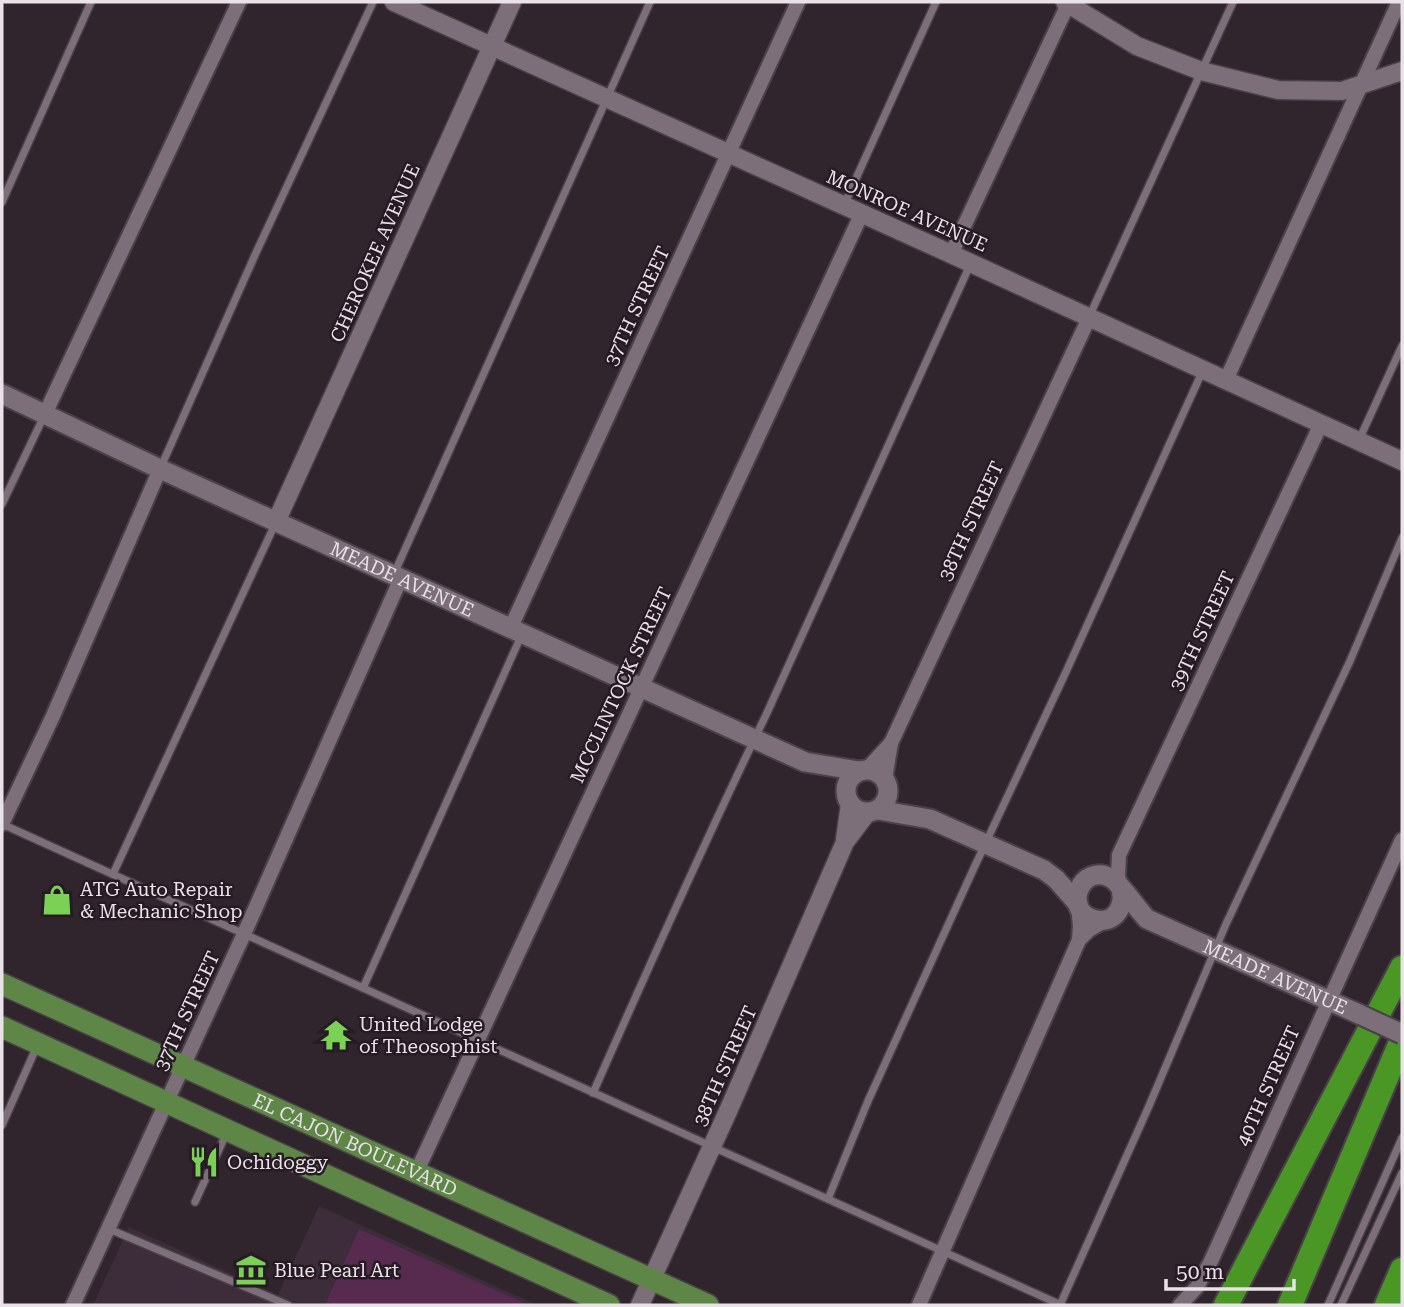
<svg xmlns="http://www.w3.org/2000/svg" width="1404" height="1307" font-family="'Roboto Serif',serif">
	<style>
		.built { fill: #3d2c39 }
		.green { fill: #572a50 }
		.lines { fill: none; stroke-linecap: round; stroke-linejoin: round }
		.service-casing { stroke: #4a4148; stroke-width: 10 }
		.minor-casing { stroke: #4a4148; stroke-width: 18 }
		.tertiary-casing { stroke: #4a4148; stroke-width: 21 }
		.secondary-casing { stroke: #4a4148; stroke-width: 23 }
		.primary-casing { stroke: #4a4148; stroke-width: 24 }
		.motorway-casing { stroke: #4a4148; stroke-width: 28 }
		.service { stroke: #7c6f7a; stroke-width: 7 }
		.minor { stroke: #7c6f7a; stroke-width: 14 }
		.tertiary { stroke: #7c6f7a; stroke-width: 18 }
		.secondary { stroke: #7c6f7a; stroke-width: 19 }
		.primary { stroke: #5e8747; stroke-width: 21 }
		.motorway { stroke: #4a9725; stroke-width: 24 }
		.secondary-bridge-casing { stroke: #4a4148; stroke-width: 23; stroke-linecap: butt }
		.secondary-bridge { stroke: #7c6f7a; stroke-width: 19 }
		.labels { text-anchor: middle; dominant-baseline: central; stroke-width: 5; stroke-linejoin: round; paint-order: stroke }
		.street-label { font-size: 19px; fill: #e9e2e7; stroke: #261b24 }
		.poi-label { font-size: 19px; fill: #e9e2e7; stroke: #261b24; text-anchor: start }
	</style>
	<rect width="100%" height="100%" fill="#30252d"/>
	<path class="built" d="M319,1206L537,1305H93L129,1227L278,1295Z"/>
	<path class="green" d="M359,1229L529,1305H325Z"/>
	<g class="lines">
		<g class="service-casing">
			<g id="service">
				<path d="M2,202L91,2"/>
				<path d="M844,205L936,2"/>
				<path d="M1089,317L1233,2"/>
				<path d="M1359,440L1402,346"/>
				<path d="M160,469L255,255L373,2"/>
				<path d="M2,504L44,416"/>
				<path d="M394,574L650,2"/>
				<path d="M2,824L1061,1305"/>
				<path d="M113,874L276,522"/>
				<path d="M363,988L522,634"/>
				<path d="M593,1093C649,966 706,839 766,715L970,265"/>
				<path d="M2,1125L37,1046"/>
				<path d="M828,1199L868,1101L973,870L1065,674L1203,370"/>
				<path d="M195,1202L227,1132"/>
				<path d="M109,1229L288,1305"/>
				<path d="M1060,1305L1149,1106L1226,924L1350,661L1402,538"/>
				<path d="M1328,1305L1402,1138"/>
				<path d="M1341,1305L1402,1173"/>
			</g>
		</g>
		<g class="minor-casing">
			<g id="minor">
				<path d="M951,254L1069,2"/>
				<path d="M1226,380L1399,2"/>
				<path d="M45,414L239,2"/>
				<path d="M511,627L798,2"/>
				<path d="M866,770L891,743"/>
				<path d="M885,779L891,743L1089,318"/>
				<path d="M2,824L53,716L160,469"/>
				<path d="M1120,886L1118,875L1119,855L1321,424"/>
				<path d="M1078,906L1080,926L1079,940L1089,930L1108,919"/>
				<path d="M416,1173L862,213"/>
				<path d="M73,1305L244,934L401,578"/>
				<path d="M919,1305L1079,940"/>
				<path d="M1180,1305L1197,1287L1211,1261L1402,840"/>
			</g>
		</g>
		<g class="tertiary-casing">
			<g id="tertiary">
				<path d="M394,2L951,254L1402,461"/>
				<path d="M1065,2L1137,46L1201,71L1278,90L1342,91L1402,71"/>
				<path d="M276,522L512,2"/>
				<path d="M845,839L850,804"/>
				<path d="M640,1305L729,1109L845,842L867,813"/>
			</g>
		</g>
		<g class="secondary-casing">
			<g id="secondary">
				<path id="s1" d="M2,394L160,469L805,762L859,771"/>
				<circle cx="867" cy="791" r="21"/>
				<path d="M878,810L930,819L1044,870L1056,879L1078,904"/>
				<path id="s2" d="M1120,886C1127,905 1115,926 1093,919C1062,910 1081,862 1111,878C1120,883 1137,909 1147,919L1361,1015"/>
			</g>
		</g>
		<g class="primary-casing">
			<g id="primary">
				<path id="s3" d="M2,984L708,1305"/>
				<path d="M2,1027L609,1305"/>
			</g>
		</g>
		<g class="motorway-casing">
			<g id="motorway">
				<path d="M1226,1305L1402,968"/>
				<path d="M1290,1305L1402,1040"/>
				<path d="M1387,1305L1402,1270"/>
			</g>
		</g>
		<use href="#service" class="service"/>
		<use href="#minor" class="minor"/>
		<use href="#tertiary" class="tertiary"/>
		<use href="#secondary" class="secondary"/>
		<use href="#primary" class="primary"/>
		<use href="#motorway" class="motorway"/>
		<g class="secondary-bridge-casing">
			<path id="secondary-bridge" d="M1361,1015L1402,1034"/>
		</g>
		<use href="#secondary-bridge" class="secondary-bridge"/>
	</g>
	<defs>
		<g id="shop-bare" transform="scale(2.415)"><path d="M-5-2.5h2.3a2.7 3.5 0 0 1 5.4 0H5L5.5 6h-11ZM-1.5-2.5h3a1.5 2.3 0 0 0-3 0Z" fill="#7ad156" stroke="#261b24" stroke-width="2.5" paint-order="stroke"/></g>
		<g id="temple-bare" transform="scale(2.415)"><path d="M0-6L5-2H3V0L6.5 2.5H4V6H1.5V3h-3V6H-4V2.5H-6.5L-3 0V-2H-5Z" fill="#7ad156" stroke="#261b24" stroke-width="2.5" paint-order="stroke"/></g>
		<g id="restaurant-bare" transform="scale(2.415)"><path d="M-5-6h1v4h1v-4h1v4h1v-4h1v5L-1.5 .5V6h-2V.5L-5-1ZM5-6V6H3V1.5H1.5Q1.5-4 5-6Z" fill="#7ad156" stroke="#261b24" stroke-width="2.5" paint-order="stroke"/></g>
		<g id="museum-bare" transform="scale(2.415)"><path d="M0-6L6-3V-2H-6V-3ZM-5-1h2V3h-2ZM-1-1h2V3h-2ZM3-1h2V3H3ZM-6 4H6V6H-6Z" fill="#7ad156" stroke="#261b24" stroke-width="2.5" paint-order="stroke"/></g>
	</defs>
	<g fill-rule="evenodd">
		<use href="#shop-bare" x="57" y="900"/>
		<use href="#temple-bare" x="336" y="1035"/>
		<use href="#restaurant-bare" x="204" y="1162"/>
		<use href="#museum-bare" x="251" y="1270"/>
	</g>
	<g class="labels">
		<g class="street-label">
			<text transform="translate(907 211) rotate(24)">MONROE AVENUE</text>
			<text transform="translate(375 253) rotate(-66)">CHEROKEE AVENUE</text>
			<text transform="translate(637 306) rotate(-65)">37TH STREET</text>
			<text transform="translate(971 521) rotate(-65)">38TH STREET</text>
			<text stroke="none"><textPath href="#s1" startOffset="441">MEADE AVENUE</textPath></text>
			<text transform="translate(1202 631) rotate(-65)">39TH STREET</text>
			<text transform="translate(621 685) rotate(-65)">MCCLINTOCK STREET</text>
			<text stroke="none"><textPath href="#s2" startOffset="326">MEADE AVENUE</textPath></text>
			<text transform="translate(187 1011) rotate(-65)">37TH STREET</text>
			<text transform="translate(725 1066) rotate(-66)">38TH STREET</text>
			<text transform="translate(1268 1086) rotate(-66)">40TH STREET</text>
			<text stroke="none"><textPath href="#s3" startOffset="388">EL CAJON BOULEVARD</textPath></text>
		</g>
		<g class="poi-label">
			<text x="80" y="889">ATG Auto Repair<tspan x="80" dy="22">&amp; Mechanic Shop</tspan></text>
			<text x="359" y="1024">United Lodge<tspan x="359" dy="22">of Theosophist</tspan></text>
			<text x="227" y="1162">Ochidoggy</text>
			<text x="274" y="1270">Blue Pearl Art</text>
		</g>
	</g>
	<rect width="1404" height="1307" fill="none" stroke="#e9e2e7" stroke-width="7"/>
	<path d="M1166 1279v10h128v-10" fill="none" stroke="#e9e2e7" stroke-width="3.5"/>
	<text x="1176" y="1279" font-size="21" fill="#e9e2e7" stroke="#261b24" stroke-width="5" paint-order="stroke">50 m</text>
</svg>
